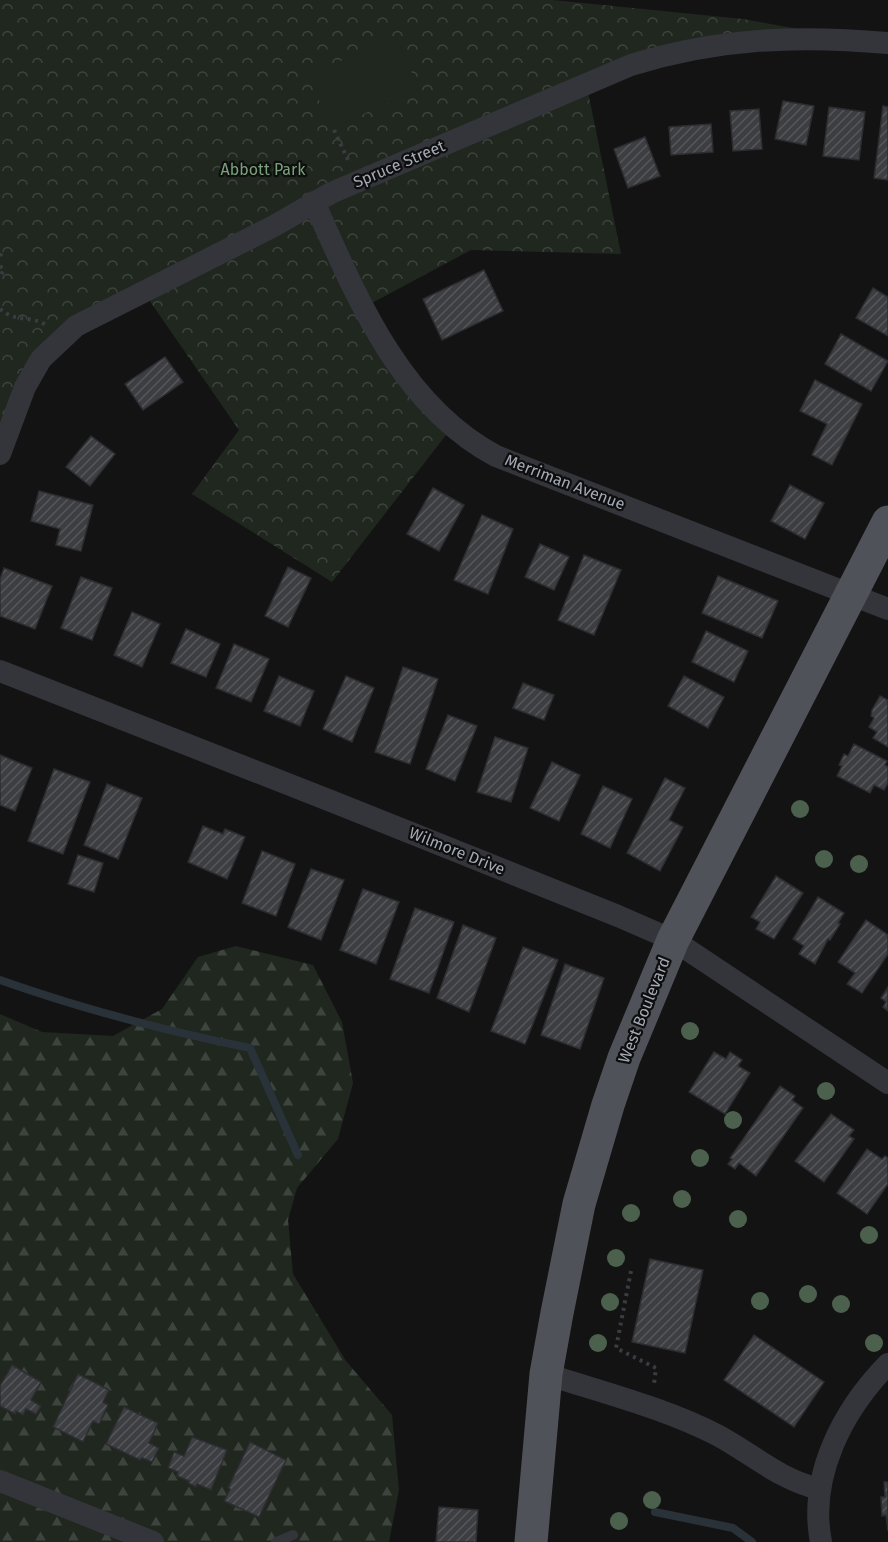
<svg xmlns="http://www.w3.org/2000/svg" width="888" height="1542" font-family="'Fira Sans',sans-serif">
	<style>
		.forest { fill: url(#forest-firs) }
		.park { fill: url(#park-crowns) }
		.garden { fill: #1f271f }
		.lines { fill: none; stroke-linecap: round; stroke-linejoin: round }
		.stream { stroke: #293238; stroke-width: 8 }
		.building { fill: url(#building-hatch); stroke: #2d2d31; stroke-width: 1.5 }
		.path { stroke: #3a3c41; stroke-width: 4; stroke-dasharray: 3 4.5; stroke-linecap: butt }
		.lane { stroke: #34353a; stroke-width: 10 }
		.street { stroke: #34353a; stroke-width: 22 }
		.primary { stroke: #505259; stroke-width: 33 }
		.tree { fill: #4c614d }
		.labels { text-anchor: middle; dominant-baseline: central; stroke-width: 4.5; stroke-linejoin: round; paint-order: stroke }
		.street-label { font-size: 16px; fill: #a4aab5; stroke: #0e0e0f }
		.park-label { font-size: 16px; fill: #7aa17b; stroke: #0e0e0f }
	</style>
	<defs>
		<pattern id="forest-firs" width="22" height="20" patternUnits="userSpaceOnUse" patternTransform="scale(1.5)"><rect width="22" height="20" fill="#1f271f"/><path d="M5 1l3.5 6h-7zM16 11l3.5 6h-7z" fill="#3d443d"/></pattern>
		<pattern id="park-crowns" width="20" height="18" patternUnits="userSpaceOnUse" patternTransform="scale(1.5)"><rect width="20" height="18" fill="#1f271f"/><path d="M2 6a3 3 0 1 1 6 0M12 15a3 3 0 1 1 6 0" fill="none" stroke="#3d443d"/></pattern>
		<pattern id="building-hatch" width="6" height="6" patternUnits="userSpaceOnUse" patternTransform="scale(1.5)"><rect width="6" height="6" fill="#3d3e42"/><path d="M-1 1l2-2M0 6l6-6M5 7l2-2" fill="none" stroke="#56575b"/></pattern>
	</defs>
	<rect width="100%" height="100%" fill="#131314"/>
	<path class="forest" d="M236,946L313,965L342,1022L353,1083L338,1139L297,1188L288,1220L293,1274L346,1361L392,1415L399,1490L389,1542H0V1014L42,1032L113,1036L162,1009L198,957Z"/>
	<path class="park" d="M0,0H553L743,19L821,33L585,77L621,254L471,250L357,311L411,399L446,435L332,582L192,494L239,430L138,284L69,319L0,431Z"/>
	<path class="garden" d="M395,36L419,89L332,128L308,76Z"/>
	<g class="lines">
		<g class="stream">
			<path d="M0,980C82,1009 166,1031 250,1048L298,1155"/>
			<path d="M655,1512L733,1528L752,1542"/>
		</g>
	</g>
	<g class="building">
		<path d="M783,101L814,106L806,145L775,139Z"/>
		<path d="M883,106L888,107V180L874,178Z"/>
		<path d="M829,107L865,112L859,160L823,156Z"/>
		<path d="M759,109L762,149L733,151L730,111Z"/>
		<path d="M711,124L713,152L671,155L669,127Z"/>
		<path d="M645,137L660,176L628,188L614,149Z"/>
		<path d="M484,270L503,311L442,340L423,299Z"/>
		<path d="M873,288L888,297V336L856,318Z"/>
		<path d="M841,334L888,361L871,391L825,364Z"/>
		<path d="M165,357L183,382L143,410L125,384Z"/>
		<path d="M815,380L862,404L832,465L812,455L827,424L800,411Z"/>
		<path d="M91,436L115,454L90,486L66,467Z"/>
		<path d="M790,485L824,503L805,539L771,521Z"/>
		<path d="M433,488L464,505L439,551L407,534Z"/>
		<path d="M39,491L93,505L81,551L56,545L60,529L31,521Z"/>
		<path d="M482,515L513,529L488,594L454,580Z"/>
		<path d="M540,544L569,557L554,590L525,577Z"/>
		<path d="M584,555L621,570L594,635L558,620Z"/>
		<path d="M288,567L311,578L288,627L265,616Z"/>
		<path d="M4,568L52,586L35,629L0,616V579Z"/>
		<path d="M718,576L778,601L762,638L702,613Z"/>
		<path d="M81,577L112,588L92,640L61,628Z"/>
		<path d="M132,612L160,624L142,667L114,655Z"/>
		<path d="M186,629L220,644L206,677L171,663Z"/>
		<path d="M706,631L748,651L734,682L692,662Z"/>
		<path d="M234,644L269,659L251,702L216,688Z"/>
		<path d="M403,667L438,679L410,764L375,752Z"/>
		<path d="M279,676L314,691L300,726L264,711Z"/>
		<path d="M346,676L374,688L352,742L323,729Z"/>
		<path d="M684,676L724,697L708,728L668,706Z"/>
		<path d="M523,683L554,695L544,720L513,708Z"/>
		<path d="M880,696L888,700V747L873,738L877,732L869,727L874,718L871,716L872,710Z"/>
		<path d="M448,715L477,726L455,781L426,769Z"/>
		<path d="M495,737L528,748L511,802L477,792Z"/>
		<path d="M854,744L887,761L885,765L888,767V783L884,790L874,785L870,793L837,776L842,766L839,765L844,754L848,756Z"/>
		<path d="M0,755L32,768L15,811L0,805Z"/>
		<path d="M552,762L580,775L559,821L530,808Z"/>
		<path d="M54,769L90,782L63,854L28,841Z"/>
		<path d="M665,778L685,788L669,820L683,827L660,871L627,853Z"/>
		<path d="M107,784L142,798L118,859L84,845Z"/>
		<path d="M603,786L632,799L610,848L581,834Z"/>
		<path d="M203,826L223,834L225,829L245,837L227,879L188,862Z"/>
		<path d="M262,851L295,864L276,916L242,903Z"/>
		<path d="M78,855L103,863L94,892L68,884Z"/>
		<path d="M311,869L344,880L321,940L288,927Z"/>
		<path d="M776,876L803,893L774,939L756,929L760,922L751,917Z"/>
		<path d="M363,889L399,902L376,964L340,950Z"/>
		<path d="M818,897L844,913L838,923L840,924L830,940L828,939L815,964L799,954L804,946L793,939Z"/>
		<path d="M415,908L454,922L429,993L390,979Z"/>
		<path d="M866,920L888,935V954L862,993L847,984L855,973L838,962Z"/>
		<path d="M463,925L496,938L469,1012L437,998Z"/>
		<path d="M523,947L558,960L525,1044L491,1031Z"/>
		<path d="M565,964L604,978L580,1049L541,1035Z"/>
		<path d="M888,987V1011L883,1007L886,1002L881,998Z"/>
		<path d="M714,1052L726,1059L730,1052L742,1060L738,1066L750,1073L725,1114L689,1092Z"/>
		<path d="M780,1086L795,1096L792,1100L803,1108L756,1176L739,1163L735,1169L728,1164L732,1159L730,1158Z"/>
		<path d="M831,1114L854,1130L849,1136L854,1139L824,1182L795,1161Z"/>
		<path d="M867,1149L882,1159L885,1156L888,1158V1184L867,1214L837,1193Z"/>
		<path d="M650,1259L703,1270L685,1353L632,1342Z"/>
		<path d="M754,1335L824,1382L794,1427L724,1380Z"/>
		<path d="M12,1365L41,1382L31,1400L41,1406L36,1414L26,1409L23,1415L16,1411L15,1414L0,1406V1386Z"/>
		<path d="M78,1374L109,1390L103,1402L108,1405L99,1424L93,1421L83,1442L53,1427Z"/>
		<path d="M124,1407L158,1423L149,1443L159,1448L152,1462L142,1458L140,1460L106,1444Z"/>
		<path d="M192,1437L227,1450L211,1490L197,1484L196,1487L188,1483L189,1481L177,1476L178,1472L168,1468L174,1452L184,1456Z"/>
		<path d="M250,1442L286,1460L259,1517L224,1501L230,1489L228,1488Z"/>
		<path d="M884,1482H888V1531L886,1515L882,1516L881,1497H885Z"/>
		<path d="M439,1507L478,1510L476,1542H436Z"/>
	</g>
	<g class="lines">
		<g class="path">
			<path d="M334,130L349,162"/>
			<path d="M0,256L2,253"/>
			<path d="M0,266L4,270L0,276"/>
			<path d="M0,309C17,323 30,315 46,325"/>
			<path d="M631,1271L616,1348L656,1368L654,1384"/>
		</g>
		<path class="lane" d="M276,1542L293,1535"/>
		<g class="street">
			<path d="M314,202C356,296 400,405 496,456L888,609"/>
			<path d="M0,454L25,387L41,359L76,326L274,226L331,193L631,65C719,38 798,35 888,43"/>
			<path d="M0,671L336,803L618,916L673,940L888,1083"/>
			<path d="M546,1374C604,1393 665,1408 719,1436C752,1454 782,1481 820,1489"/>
			<path d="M0,1481L153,1542"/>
			<path d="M821,1542C808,1476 843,1410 888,1364"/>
		</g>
		<path class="primary" d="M531,1542L546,1374L557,1313L579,1204L608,1105L624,1058L673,940L888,522"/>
	</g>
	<g class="tree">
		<circle cx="800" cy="809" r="9"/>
		<circle cx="824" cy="859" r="9"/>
		<circle cx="859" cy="864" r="9"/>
		<circle cx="690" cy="1031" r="9"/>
		<circle cx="826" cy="1091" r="9"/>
		<circle cx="733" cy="1120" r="9"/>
		<circle cx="700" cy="1158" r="9"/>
		<circle cx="682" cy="1199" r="9"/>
		<circle cx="631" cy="1213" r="9"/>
		<circle cx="738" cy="1219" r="9"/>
		<circle cx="869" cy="1235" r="9"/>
		<circle cx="616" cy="1258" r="9"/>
		<circle cx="808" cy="1294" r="9"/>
		<circle cx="760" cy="1301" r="9"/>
		<circle cx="610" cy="1302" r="9"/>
		<circle cx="841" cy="1304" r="9"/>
		<circle cx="598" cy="1343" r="9"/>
		<circle cx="874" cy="1343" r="9"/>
		<circle cx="652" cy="1500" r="9"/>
		<circle cx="619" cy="1521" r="9"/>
	</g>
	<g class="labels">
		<g class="street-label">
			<text transform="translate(399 164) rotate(-23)">Spruce Street</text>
			<text transform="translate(565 482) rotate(21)">Merriman Avenue</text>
			<text transform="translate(457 851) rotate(22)">Wilmore Drive</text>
			<text transform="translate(644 1010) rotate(-68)">West Boulevard</text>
		</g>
		<g class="park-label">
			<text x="263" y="169">Abbott Park</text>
		</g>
	</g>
</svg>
